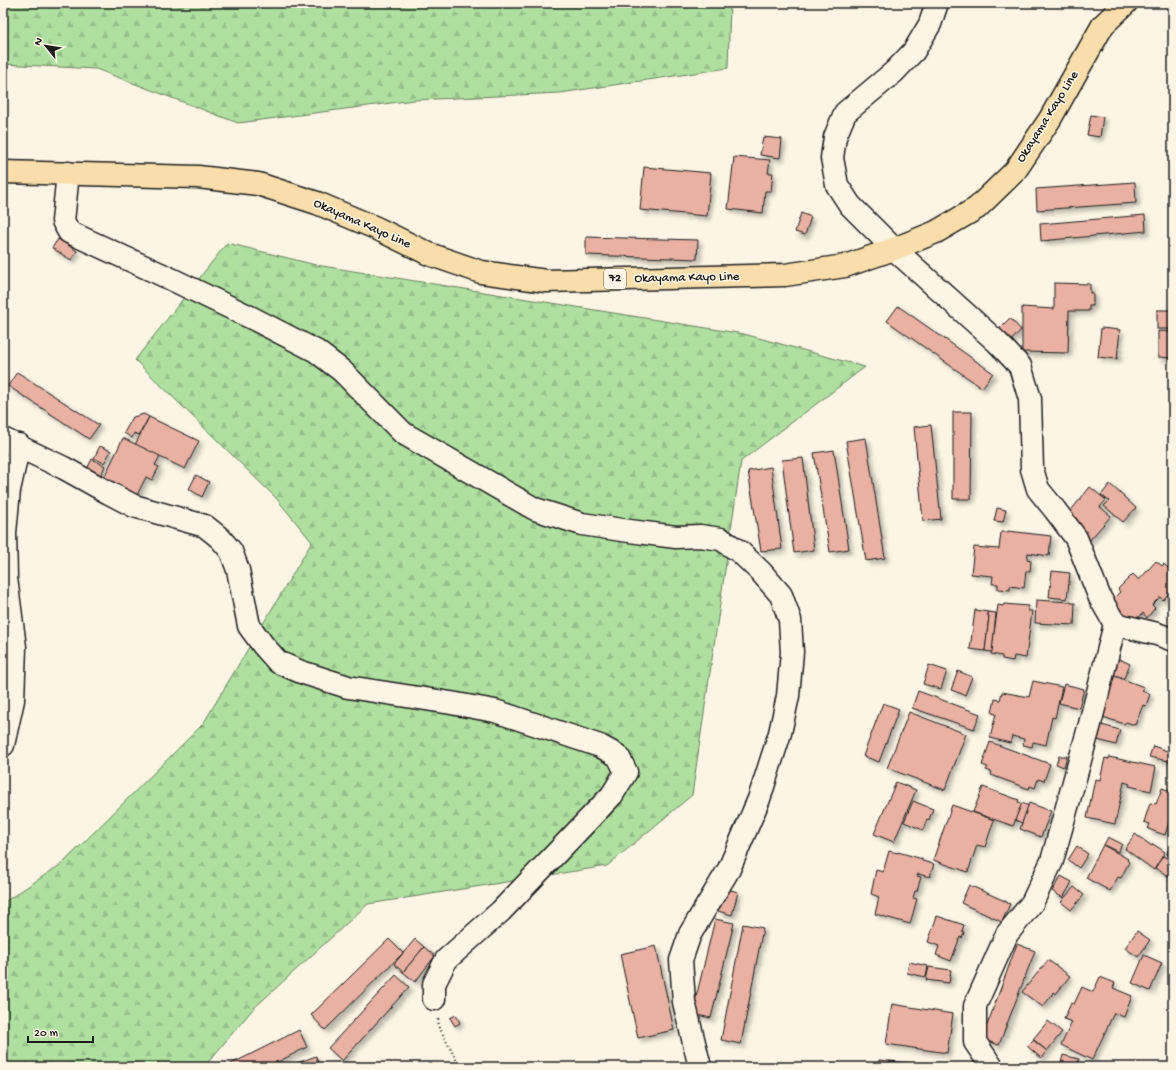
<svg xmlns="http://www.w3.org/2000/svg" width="1176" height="1070" font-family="'Gochi Hand',sans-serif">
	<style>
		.forest { fill: url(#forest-firs); stroke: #667e5e }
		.building { fill: #e9b0a3; stroke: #1c1c1c; filter: url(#shadow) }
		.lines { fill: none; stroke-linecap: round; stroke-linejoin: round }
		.street-casing { stroke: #1c1c1c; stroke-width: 25 }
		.secondary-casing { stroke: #1c1c1c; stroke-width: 25 }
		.primary-casing { stroke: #1c1c1c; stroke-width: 25 }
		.path { stroke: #1c1c1c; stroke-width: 2.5; stroke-dasharray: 1 3; stroke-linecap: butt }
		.street { stroke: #fcf5e5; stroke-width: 22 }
		.secondary { stroke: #fcf5e5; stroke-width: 22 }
		.primary { stroke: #f9deab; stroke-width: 22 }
		.labels { text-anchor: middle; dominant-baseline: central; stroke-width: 3; stroke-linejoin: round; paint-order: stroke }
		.shield { fill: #fcf5e5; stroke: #5f5d58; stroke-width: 1 }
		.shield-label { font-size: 12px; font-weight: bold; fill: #1c1c1c }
		.street-label { font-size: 13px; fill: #1c1c1c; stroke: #fcf5e5 }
	</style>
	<defs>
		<pattern id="forest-firs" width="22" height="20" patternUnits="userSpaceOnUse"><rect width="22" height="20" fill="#afe0a0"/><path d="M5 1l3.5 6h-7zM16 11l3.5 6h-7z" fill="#96c089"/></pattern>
		<filter id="shadow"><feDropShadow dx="3.5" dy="3.5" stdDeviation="2" flood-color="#0004"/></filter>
	</defs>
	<rect width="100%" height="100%" fill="#fcf5e5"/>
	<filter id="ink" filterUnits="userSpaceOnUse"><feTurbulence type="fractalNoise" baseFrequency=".025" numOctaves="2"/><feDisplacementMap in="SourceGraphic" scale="8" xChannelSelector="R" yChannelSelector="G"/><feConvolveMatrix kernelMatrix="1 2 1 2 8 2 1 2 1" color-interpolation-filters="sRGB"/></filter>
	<g filter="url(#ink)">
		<g class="forest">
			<path d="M3,3H730L728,68L560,93L414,100L238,123L96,69L3,64Z"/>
			<path d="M227,243L316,265L744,334L865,367L741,461L692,795L607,866L368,904L253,1009L204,1067H3V903L63,863L203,724L312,542L276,498L135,360Z"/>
		</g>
		<g class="building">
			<path d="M1091,115L1103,117L1100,137L1087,135Z"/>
			<path d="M763,137L782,139L780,158L760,155Z"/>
			<path d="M734,157L770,160L768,173H773L771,191H765L763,213L728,209Z"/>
			<path d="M644,167L711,173L707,216L640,210Z"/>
			<path d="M1135,182L1136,203L1037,210L1036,189Z"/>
			<path d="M801,213L811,217L805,235L795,232Z"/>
			<path d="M1145,215L1146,231L1041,241L1040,224Z"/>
			<path d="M586,237L698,240L697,259L586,255Z"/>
			<path d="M58,239L77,251L71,260L52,248Z"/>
			<path d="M1054,283L1090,284V293H1093V306H1089V311H1069L1068,353L1022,352V307L1054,309Z"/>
			<path d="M898,306L993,373L982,388L887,321Z"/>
			<rect x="1157" y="310" width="16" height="19"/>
			<path d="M1010,318L1021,330L1007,345L995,333Z"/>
			<path d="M1101,328L1120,330L1117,359L1098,357Z"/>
			<path d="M1158,331L1173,332V358L1158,357Z"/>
			<path d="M17,372L99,425L89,439L8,386Z"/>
			<path d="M953,412H972L971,499H953Z"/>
			<path d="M144,414L149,417L139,435L134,433L132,438L124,433L133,417Z"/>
			<path d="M149,417L199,441L185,469L135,445Z"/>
			<path d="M931,425L941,519L923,521L914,427Z"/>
			<path d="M123,438L160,456L155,465L159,467L152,480L146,477L135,499L102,482Z"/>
			<path d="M866,438L885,558L866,561L846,441Z"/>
			<path d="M100,446L111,451L104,463L94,458Z"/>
			<path d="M834,450L849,549L830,552L814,453Z"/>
			<path d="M803,458L814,550L794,553L782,460Z"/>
			<path d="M92,459L105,466L99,480L85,473Z"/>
			<path d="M771,467L782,549L761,551L748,471Z"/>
			<path d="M196,475L209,482L202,497L189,489Z"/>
			<path d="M1110,484L1136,508L1123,522L1104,506L1109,501L1101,495Z"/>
			<path d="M1090,487L1106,500L1100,507L1111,516L1088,542L1063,520Z"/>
			<path d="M997,508L1006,510L1003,522L994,521Z"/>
			<path d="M1008,531L1051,536L1049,556L1028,553L1027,560L1031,561L1030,571H1026L1024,588L1010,586V590L998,589V584H992L993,576L971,574L974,547L999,549L1001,532H1008Z"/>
			<path d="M1156,561L1162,566L1164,564L1171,571L1169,573L1173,577V588L1163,600L1160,597L1152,605L1155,608L1147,618L1143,613L1128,629L1104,608L1120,592L1118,589L1133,574L1139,580Z"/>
			<path d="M1052,571L1070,573L1067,599L1049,597Z"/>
			<path d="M1036,600L1071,602V603H1075L1074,625L1035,623Z"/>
			<path d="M1004,604L1028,606V611H1032L1026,658L1014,656L1013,661L1002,659V656L991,654L998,605L1003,606Z"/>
			<path d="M975,610L988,612V616H989L985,651L970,649Z"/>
			<path d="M988,612L996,613L992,652L985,651L989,616H988Z"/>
			<path d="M1115,657L1130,664L1124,678L1109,673Z"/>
			<path d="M929,665L947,671L941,689L923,684Z"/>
			<path d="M958,671L972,677L965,695L951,690Z"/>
			<path d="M1109,674L1144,687L1142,691L1150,694L1146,706L1143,705L1135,725L1126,722L1124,724L1100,716Z"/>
			<path d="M1033,681L1062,687L1055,718L1052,717L1046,745L1033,742L1032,747L1023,745L1024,739L1012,736L1010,743L990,738L996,714L992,713L995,699L1000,700L1002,692L1029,697Z"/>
			<path d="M1064,684L1084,689L1079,708L1059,703Z"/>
			<path d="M918,691L980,714L974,729L912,708Z"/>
			<path d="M883,703L899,709L879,762L863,756Z"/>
			<path d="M909,712L966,734L945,790L887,768Z"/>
			<path d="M1098,724L1120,730L1116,745L1094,739Z"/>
			<path d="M990,742L1050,764L1044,781L1038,779L1035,788L1030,786L1029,789L991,775L992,772L986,770L988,767L982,765Z"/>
			<path d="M1153,746L1173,753V762L1149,757Z"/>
			<path d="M1059,756H1067L1064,767L1056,764Z"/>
			<path d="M1109,757L1156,767L1151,791L1129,786L1130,784L1124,782L1115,824L1087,818L1095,779L1100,780L1105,758L1109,759Z"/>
			<path d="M896,782L916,790L894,842L874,834Z"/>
			<path d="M983,787L1019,800L1018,802L1022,804L1013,826L973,812Z"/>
			<path d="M1162,788L1173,792V810L1165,835L1148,829L1150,824L1144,822L1150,803L1156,804Z"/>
			<path d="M913,801L933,809L929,820L927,819L923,830L904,822Z"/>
			<path d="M1022,803L1029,806L1022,823L1015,820Z"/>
			<path d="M1029,803L1051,811L1041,837L1020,829Z"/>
			<path d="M952,805L994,820L985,847L977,845L968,872L933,860Z"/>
			<path d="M1135,834L1152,846L1153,844L1165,852L1154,870L1125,849Z"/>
			<path d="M1108,837L1122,844L1118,852L1104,845Z"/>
			<path d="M1170,844L1173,845V856L1167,854Z"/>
			<path d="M1103,845L1128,859L1127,860L1129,862L1121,878L1118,877L1110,891L1086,878Z"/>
			<path d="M1077,846L1088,854L1079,868L1068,860Z"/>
			<path d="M889,851L898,853V852L922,859V861L934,864L930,877L918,874L917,876L921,877L917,891H915L913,898L917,899L910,924L875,914L879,897L871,894L876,870L883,872Z"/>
			<path d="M1163,856L1173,862V868L1168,876L1155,868Z"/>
			<path d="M1061,876L1072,882L1063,898L1052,891Z"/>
			<path d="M969,885L1007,902V903L1010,904L1002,922L961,903Z"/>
			<path d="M1074,887L1084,895L1071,910L1061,902Z"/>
			<path d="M723,888L738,892L732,915L718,911Z"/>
			<path d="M937,916L964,925L962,931L964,932L962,938L960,937L951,961L936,955L939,946L928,942Z"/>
			<path d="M715,919L734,923L711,1018L692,1014Z"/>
			<path d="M743,924L763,928L741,1044L721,1040Z"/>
			<path d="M1137,931L1150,940L1138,957L1125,948Z"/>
			<path d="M389,939L403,953L325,1030L311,1015Z"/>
			<path d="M415,939L424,947L403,972L394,964Z"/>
			<path d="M1017,944L1035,951L999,1045L982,1039Z"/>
			<path d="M656,946L674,1030L638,1038L620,954Z"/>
			<path d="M424,947L435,956L415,982L403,972Z"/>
			<path d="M1144,955L1162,963L1150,991L1132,983Z"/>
			<path d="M1048,960L1070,976L1056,994L1054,992L1043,1007L1022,992Z"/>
			<path d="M909,962L928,966L926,977L907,973Z"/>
			<path d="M929,967L951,970L949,983L926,980Z"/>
			<path d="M396,975L409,987L342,1061L328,1048Z"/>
			<path d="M1100,977L1115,983L1113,988L1132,996L1124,1017L1114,1013L1092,1060L1061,1045L1072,1022L1064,1019L1071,1003L1074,1004L1082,987L1093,992Z"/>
			<path d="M892,1004L953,1014L947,1053L886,1044Z"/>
			<path d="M456,1015L460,1023L455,1026L450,1018Z"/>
			<path d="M1048,1021L1062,1032L1047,1051L1033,1039Z"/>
			<path d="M299,1030L307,1047L268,1067H225Z"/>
			<path d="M1033,1040L1047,1051L1041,1058L1027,1046Z"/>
			<path d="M1063,1055L1079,1059L1077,1067L1061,1063Z"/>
			<path d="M316,1056L319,1065L313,1067H299L297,1063Z"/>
			<path d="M879,1060L947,1067H878Z"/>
		</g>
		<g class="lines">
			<g class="street-casing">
				<g id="street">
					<path d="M68,173L63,221L69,232L169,278L252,318L316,351L342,371L403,433L535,509L582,524L622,530L676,537L700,536L721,539L740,552L761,572L781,595L790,620L792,652L788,696L780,733L759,799L729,869L690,934L681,960L684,1002L700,1067"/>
					<path d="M894,249L997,342L1020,366L1030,399L1032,469L1038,489L1055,510L1076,538L1100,598L1115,624L1090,724L1052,861L1032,903L1007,934L975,1006V1042L992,1067"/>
					<path d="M3,439L64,468L109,493L134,506L205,526L220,538L231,551L238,570L249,626L263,645L278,662L301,672L348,687L451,703L495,711L600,746L618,756L626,772L612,795L501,911L446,960L434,984V999"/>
					<path d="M1115,624L1157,634L1173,640"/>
					<path d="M3,745L13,700L15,647L6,578L5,533L9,490L19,445"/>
				</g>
			</g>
			<g class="secondary-casing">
				<path id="secondary" d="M894,249L850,205L837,185L832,158L835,137L845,113L894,72L914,51L930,24L937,3"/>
			</g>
			<g class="primary-casing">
				<path id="primary" d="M3,172L198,177L258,184L317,203L376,228L429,254L481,272L546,281L785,275L845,266L894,249L936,232L977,208L1015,171L1050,119L1103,25L1126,3"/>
			</g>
			<path class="path" d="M438,1019L439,1027L460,1067"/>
			<use href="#street" class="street"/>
			<use href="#secondary" class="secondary"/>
			<use href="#primary" class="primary"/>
		</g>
	</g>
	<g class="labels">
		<rect class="shield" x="604" y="269" width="22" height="20" rx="3"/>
		<g class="shield-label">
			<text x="615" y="279">72</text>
		</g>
		<g class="street-label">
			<text transform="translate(1048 117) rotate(-58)">Okayama Kayo Line</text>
			<text transform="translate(362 224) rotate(24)">Okayama Kayo Line</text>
			<text transform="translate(687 278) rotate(-1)">Okayama Kayo Line</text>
		</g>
	</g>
	<rect width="1176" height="1070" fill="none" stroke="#fcf5e5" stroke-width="16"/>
	<rect x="8" y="8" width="1160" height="1054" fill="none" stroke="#1c1c1c" stroke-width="1.5" filter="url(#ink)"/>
	<g transform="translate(46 46) rotate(300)" stroke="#fcf5e5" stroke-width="3" paint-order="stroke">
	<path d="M0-3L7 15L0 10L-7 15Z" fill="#1c1c1c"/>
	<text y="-6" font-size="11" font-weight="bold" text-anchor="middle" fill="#1c1c1c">N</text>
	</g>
	<path d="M28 1036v6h65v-6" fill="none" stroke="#1c1c1c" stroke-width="2"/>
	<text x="34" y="1036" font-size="12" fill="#1c1c1c" stroke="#fcf5e5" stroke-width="3" paint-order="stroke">20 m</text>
</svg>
